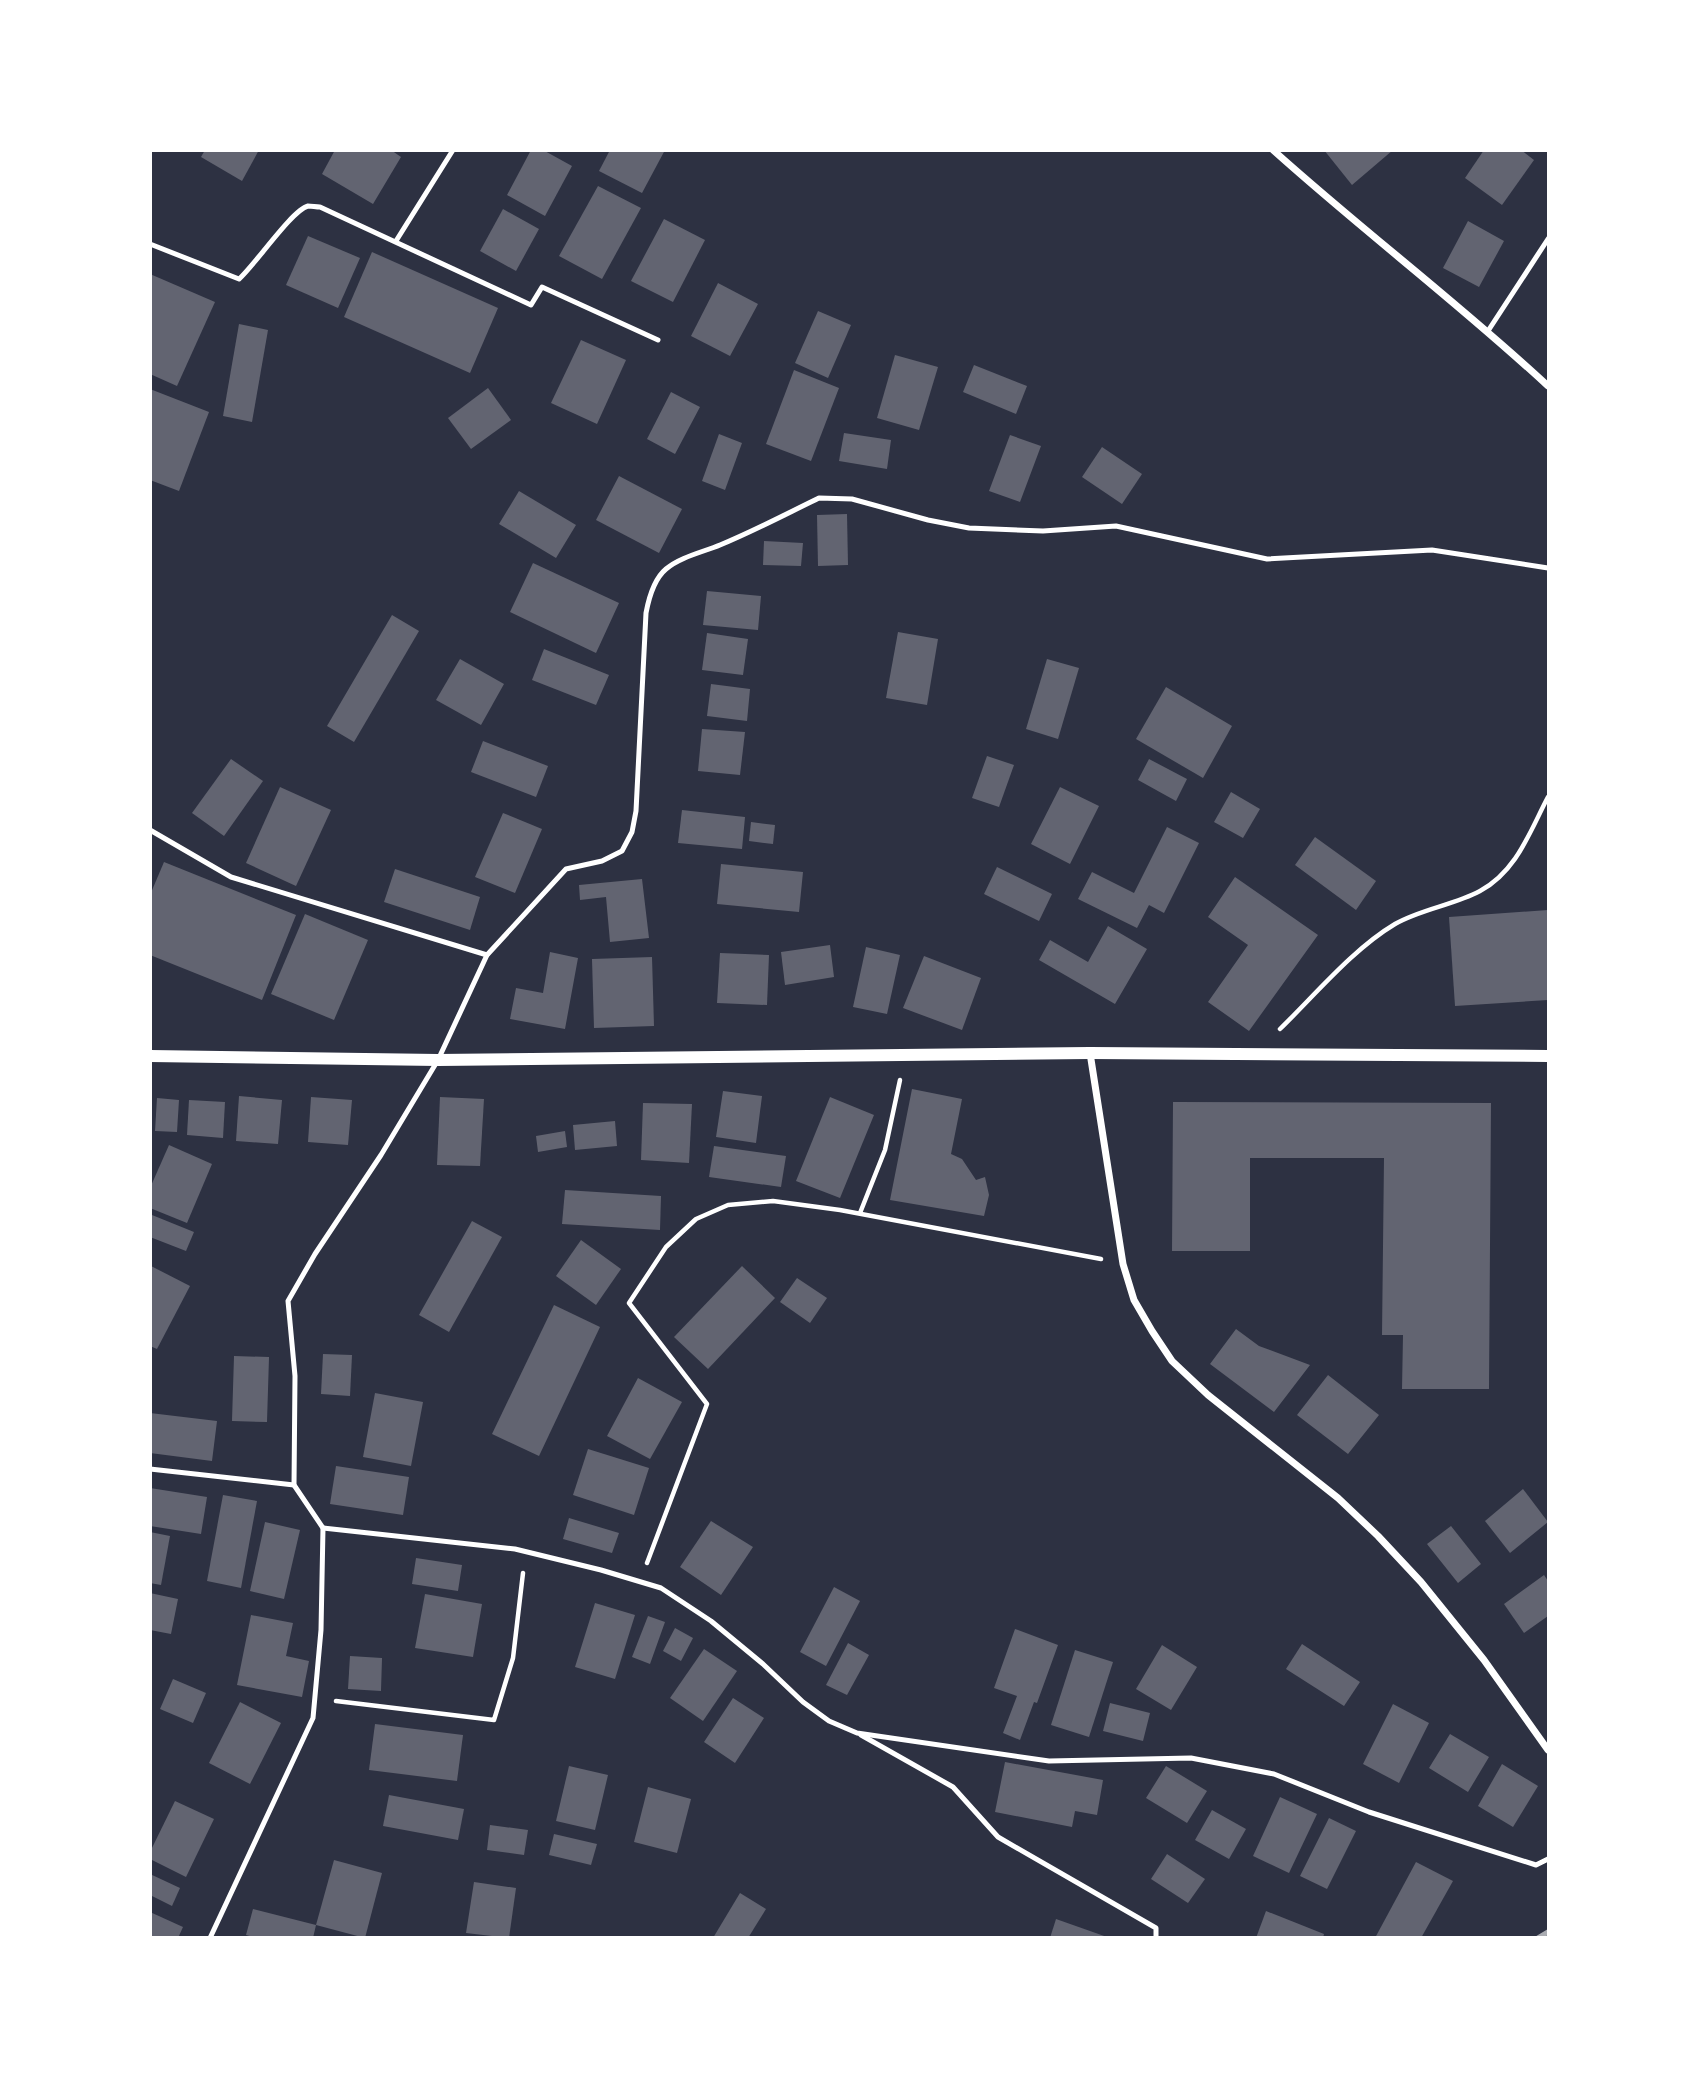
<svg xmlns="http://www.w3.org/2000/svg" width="1699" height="2088" font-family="'Times New Roman',serif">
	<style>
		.building { fill: #626471 }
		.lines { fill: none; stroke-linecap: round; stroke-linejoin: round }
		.path { stroke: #fff; stroke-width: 4.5 }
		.service { stroke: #fff; stroke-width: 5 }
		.minor { stroke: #fff; stroke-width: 7 }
		.tertiary { stroke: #fff; stroke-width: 12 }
		.rail { stroke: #abadb3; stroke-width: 5 }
	</style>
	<rect width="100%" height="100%" fill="#2d3142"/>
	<g class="building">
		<path d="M205,150H259L242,181L201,157Z"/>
		<path d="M335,150H391L401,157L373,204L322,174Z"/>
		<path d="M531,150H543L572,166L545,216L507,195Z"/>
		<path d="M610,150H665L642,193L599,171Z"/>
		<path d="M1324,150H1393L1352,185Z"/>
		<path d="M1484,150H1521L1534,160L1502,205L1465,178Z"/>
		<path d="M598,186L641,208L602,279L559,256Z"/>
		<path d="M503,209L539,229L516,271L480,251Z"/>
		<path d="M664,219L705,240L673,302L631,281Z"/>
		<path d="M1468,221L1504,241L1479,287L1443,268Z"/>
		<path d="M308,236L360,258L338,308L286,285Z"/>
		<path d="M372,252L498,308L470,373L344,317Z"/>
		<path d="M150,274L215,302L177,386L150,374Z"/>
		<path d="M718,283L758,304L730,356L691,336Z"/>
		<path d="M818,311L851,325L828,378L795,363Z"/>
		<path d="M239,324L268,330L252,422L223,416Z"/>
		<path d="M581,340L626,360L597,424L551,403Z"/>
		<path d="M895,355L938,367L919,430L877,418Z"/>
		<path d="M974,365L1027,386L1016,414L963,392Z"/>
		<path d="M794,370L839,388L811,461L766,444Z"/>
		<path d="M488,388L511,420L471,449L448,418Z"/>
		<path d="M150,389L209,412L179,491L150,480Z"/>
		<path d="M671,392L700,407L675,454L647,439Z"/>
		<path d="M844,433L891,440L887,469L839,461Z"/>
		<path d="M719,434L742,443L725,490L702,481Z"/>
		<path d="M1010,435L1041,446L1020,502L989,491Z"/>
		<path d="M1102,447L1142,474L1122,504L1082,477Z"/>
		<path d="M619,476L682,509L659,553L596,520Z"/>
		<path d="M519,491L576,525L556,558L499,524Z"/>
		<path d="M847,514L848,565L818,566L817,515Z"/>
		<path d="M764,541L803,543L801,566L763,565Z"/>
		<path d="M533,563L619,603L596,653L510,612Z"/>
		<path d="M707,591L761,596L758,630L703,625Z"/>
		<path d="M392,615L419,631L354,742L327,726Z"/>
		<path d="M898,632L938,639L927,705L886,698Z"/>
		<path d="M707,633L748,639L743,675L702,670Z"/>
		<path d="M544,649L609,675L596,705L532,680Z"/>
		<path d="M460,659L504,684L481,725L436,700Z"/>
		<path d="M1047,659L1079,668L1058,739L1026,729Z"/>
		<path d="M711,684L750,689L747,721L707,716Z"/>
		<path d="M1166,687L1232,726L1203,778L1136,739Z"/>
		<path d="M702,729L745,732L740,775L698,771Z"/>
		<path d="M483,741L548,766L536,797L471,772Z"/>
		<path d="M987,756L1014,765L999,807L972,798Z"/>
		<path d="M231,759L263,781L224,836L192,813Z"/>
		<path d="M1149,759L1187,779L1176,801L1138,780Z"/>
		<path d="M280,787L331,810L296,886L246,863Z"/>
		<path d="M1060,787L1099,806L1070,864L1031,844Z"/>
		<path d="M1231,792L1260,809L1243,838L1214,822Z"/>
		<path d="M682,810L745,817L742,849L678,843Z"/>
		<path d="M503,813L542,829L515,893L475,877Z"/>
		<path d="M751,822L775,825L773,844L749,841Z"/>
		<path d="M1167,827L1199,843L1164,913L1149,905L1137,928L1078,899L1092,872L1134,893Z"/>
		<path d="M1315,837L1376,881L1356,910L1295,865Z"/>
		<path d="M164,862L296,915L262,1000L150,955V895Z"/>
		<path d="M721,864L803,872L799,912L717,904Z"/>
		<path d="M997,867L1052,894L1039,921L984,894Z"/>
		<path d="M395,869L480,897L470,930L384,902Z"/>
		<path d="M1235,877L1318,935L1249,1031L1208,1002L1248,945L1208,917Z"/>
		<path d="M642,879L649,938L610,942L606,897L580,900L579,885Z"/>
		<path d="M1548,910V1000L1455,1006L1449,917Z"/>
		<path d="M305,914L368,940L334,1020L271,994Z"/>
		<path d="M1108,926L1147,949L1115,1004L1039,960L1050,940L1088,962Z"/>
		<path d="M830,945L834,977L785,985L781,952Z"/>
		<path d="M866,947L900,955L887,1014L853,1007Z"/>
		<path d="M550,952L578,958L565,1029L510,1019L516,988L543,993Z"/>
		<path d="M720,953L769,955L767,1005L717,1003Z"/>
		<path d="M924,956L981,978L962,1030L903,1008Z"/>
		<path d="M652,957L654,1026L594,1028L592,959Z"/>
		<path d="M912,1089L962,1099L951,1154L962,1159L976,1180L985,1177L989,1195L984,1216L890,1200Z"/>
		<path d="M723,1091L762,1096L756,1143L716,1137Z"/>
		<path d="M239,1096L282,1100L278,1144L236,1141Z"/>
		<path d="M311,1097L352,1100L348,1145L308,1142Z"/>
		<path d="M440,1097L484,1099L480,1166L437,1165Z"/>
		<path d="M830,1097L874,1115L840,1198L796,1181Z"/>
		<path d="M157,1098L179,1100L177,1132L155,1131Z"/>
		<path d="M189,1100L225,1102L223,1138L187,1135Z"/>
		<path d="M1173,1102L1491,1103L1489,1389H1402L1403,1335H1382L1384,1158H1250V1251H1172Z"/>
		<path d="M643,1103L692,1104L689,1163L641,1160Z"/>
		<path d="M615,1121L617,1146L575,1150L573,1125Z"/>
		<path d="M565,1131L567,1147L538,1152L536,1136Z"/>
		<path d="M169,1145L212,1164L187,1223L150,1208V1188Z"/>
		<path d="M714,1146L786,1156L781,1187L709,1177Z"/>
		<path d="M565,1190L661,1196L660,1230L562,1224Z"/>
		<path d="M152,1215L194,1232L186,1251L150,1237Z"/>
		<path d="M472,1221L502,1237L449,1332L419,1315Z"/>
		<path d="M581,1240L621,1269L596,1305L556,1276Z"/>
		<path d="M151,1266L190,1286L157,1349L150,1346Z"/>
		<path d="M742,1266L775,1298L708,1369L674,1337Z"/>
		<path d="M797,1278L827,1298L810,1323L780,1302Z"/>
		<path d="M554,1305L600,1327L539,1456L492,1434Z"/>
		<path d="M1236,1329L1259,1346L1310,1365L1274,1412L1210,1364Z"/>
		<path d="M323,1354L352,1355L350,1396L321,1394Z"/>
		<path d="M234,1356L269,1357L267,1422L232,1421Z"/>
		<path d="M1328,1375L1379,1415L1348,1454L1297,1415Z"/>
		<path d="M638,1378L682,1402L650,1459L607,1436Z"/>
		<path d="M375,1393L423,1402L411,1466L363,1457Z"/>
		<path d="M150,1413L217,1421L212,1461L150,1453Z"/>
		<path d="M588,1449L649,1468L634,1515L573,1495Z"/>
		<path d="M336,1466L409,1477L403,1515L330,1504Z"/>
		<path d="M150,1488L207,1497L201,1534L150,1526Z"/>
		<path d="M1523,1489L1548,1522L1510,1553L1485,1521Z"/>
		<path d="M223,1495L257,1501L241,1588L207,1581Z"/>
		<path d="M569,1518L619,1533L612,1553L563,1539Z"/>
		<path d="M711,1521L753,1547L721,1595L680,1567Z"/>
		<path d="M265,1522L300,1530L284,1599L250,1591Z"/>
		<path d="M1451,1526L1481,1564L1458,1583L1427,1544Z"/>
		<path d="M150,1532L170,1536L161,1585L150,1583Z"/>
		<path d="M416,1558L462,1565L458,1591L412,1584Z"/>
		<path d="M1544,1575L1548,1581V1616L1524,1633L1504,1604Z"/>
		<path d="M834,1587L860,1601L826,1666L800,1652Z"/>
		<path d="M150,1593L178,1599L171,1634L150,1630Z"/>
		<path d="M425,1594L482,1604L473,1657L415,1648Z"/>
		<path d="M595,1603L635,1615L615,1679L575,1667Z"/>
		<path d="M251,1615L293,1623L286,1656L309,1661L302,1697L237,1685Z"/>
		<path d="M648,1616L665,1622L650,1664L632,1657Z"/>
		<path d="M675,1628L693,1638L681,1661L663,1651Z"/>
		<path d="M1015,1629L1058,1645L1037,1703L1034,1702L1020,1740L1003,1733L1017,1696L994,1688Z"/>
		<path d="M848,1643L869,1655L847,1695L826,1685Z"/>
		<path d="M1302,1644L1360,1682L1344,1706L1286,1669Z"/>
		<path d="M1162,1645L1197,1667L1171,1710L1136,1689Z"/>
		<path d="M704,1649L737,1671L703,1721L670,1698Z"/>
		<path d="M1075,1650L1113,1662L1089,1737L1051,1725Z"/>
		<path d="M350,1656L382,1658L381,1691L348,1689Z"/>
		<path d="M173,1679L206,1693L193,1723L160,1709Z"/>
		<path d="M733,1698L764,1718L735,1763L704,1742Z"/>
		<path d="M240,1702L281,1723L250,1784L209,1763Z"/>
		<path d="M1110,1703L1150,1713L1143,1741L1103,1731Z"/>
		<path d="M1393,1704L1429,1723L1399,1783L1363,1764Z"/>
		<path d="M375,1724L463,1735L457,1781L369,1770Z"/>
		<path d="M1450,1734L1489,1757L1468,1792L1429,1768Z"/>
		<path d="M1005,1762L1103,1780L1097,1815L1075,1811L1072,1827L995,1812Z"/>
		<path d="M1502,1764L1538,1786L1513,1827L1478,1806Z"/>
		<path d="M569,1766L608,1775L595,1830L556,1821Z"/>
		<path d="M1166,1766L1207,1791L1187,1823L1146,1798Z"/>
		<path d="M648,1787L691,1799L677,1853L634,1842Z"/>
		<path d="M389,1795L464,1809L458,1840L383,1826Z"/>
		<path d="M1280,1797L1317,1814L1289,1873L1253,1856Z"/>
		<path d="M175,1801L214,1819L186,1877L150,1859V1852Z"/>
		<path d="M1212,1810L1246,1829L1229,1859L1195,1840Z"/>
		<path d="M1329,1818L1356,1831L1327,1889L1300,1876Z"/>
		<path d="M490,1825L528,1830L524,1855L487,1850Z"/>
		<path d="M554,1834L597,1844L591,1865L549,1855Z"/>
		<path d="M1167,1854L1205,1879L1188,1903L1151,1879Z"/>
		<path d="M334,1860L382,1873L365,1938L316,1925Z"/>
		<path d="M1416,1862L1453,1881L1421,1938H1375Z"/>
		<path d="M150,1874L180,1888L172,1906L150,1895Z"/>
		<path d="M474,1882L516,1888L509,1938L466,1933Z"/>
		<path d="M740,1893L766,1909L748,1938H713Z"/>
		<path d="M253,1909L316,1925L313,1938H257L246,1935Z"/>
		<path d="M1266,1911L1324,1934L1323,1938H1256Z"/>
		<path d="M150,1912L183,1927L178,1938H150Z"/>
		<path d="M1056,1919L1107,1937V1938H1050Z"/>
	</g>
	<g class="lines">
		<g class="path">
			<path d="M1280,1029C1315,995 1353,949 1395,924C1421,909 1454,905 1480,891C1517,871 1530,831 1548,797"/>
			<path d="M860,1213L885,1150L900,1080"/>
			<path d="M647,1563L707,1404L629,1303L666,1247L696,1219L728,1205L773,1201L840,1210L1101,1259"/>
			<path d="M336,1701L494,1720L513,1658L523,1573"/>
		</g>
		<g class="service">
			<path d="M396,241L453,150"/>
			<path d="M150,244L239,279C255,265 292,210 308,206C312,206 316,207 320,207L531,305L542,287L658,340"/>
			<path d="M1488,331L1548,239"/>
			<path d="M150,830L231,877L487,955"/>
			<path d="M150,1469L294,1485"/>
			<path d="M323,1528L515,1549L601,1570L661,1588L711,1621L763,1664L803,1702L829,1721L857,1733L1049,1761L1191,1758L1274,1774L1369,1812L1536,1865L1548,1859"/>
			<path d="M861,1735L953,1787L998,1837L1156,1928V1938"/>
			<path d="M210,1938L313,1718L321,1630L323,1528L294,1485L295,1376L288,1301L315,1254L381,1155L438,1060L487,955L566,869L602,861L622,851L632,832L636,811L646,613C649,597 654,579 666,569C680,557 703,552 720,545C754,531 786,514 819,498L852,499L928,520L969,528L1043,531L1116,526L1267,559L1432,550L1548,568"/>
		</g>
		<g class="minor">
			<path d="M1273,150C1363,231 1460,304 1548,386"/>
			<path d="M1090,1053L1123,1264L1134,1300L1152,1331L1172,1361L1208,1395L1338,1498L1378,1536L1421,1582L1484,1660L1548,1750"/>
		</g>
		<path class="tertiary" d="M150,1056L438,1060L1090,1053L1548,1056"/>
		<path class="rail" d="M1538,1938L1548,1932"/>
	</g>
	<rect width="1699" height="2088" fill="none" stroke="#ffffff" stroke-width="304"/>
</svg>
